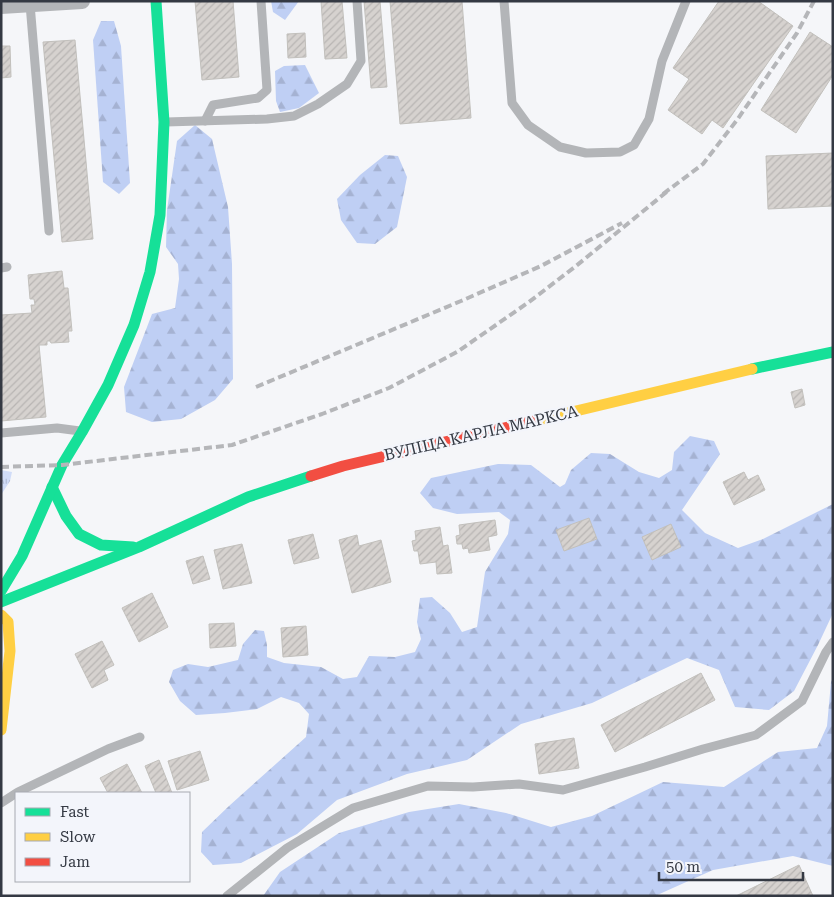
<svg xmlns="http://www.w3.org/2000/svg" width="834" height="897" font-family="'Roboto Serif',serif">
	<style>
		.grass { fill: url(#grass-tufts) }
		.forest { fill: url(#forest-firs) }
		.building { fill: url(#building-hatch); stroke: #c2c0bc }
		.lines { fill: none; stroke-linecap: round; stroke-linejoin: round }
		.lane { stroke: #b3b5b8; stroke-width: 9 }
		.street { stroke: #b3b5b8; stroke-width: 16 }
		.fast { stroke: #16e098; stroke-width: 11 }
		.slow { stroke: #ffcf43; stroke-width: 11 }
		.jam { stroke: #f24e42; stroke-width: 11 }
		.rail { stroke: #b5b6b9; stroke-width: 4; stroke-dasharray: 8 4; stroke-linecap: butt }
		.labels { text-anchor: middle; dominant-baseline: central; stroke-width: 4.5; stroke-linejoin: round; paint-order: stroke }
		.street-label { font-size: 16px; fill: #343943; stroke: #f3f5fb }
	</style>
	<defs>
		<pattern id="grass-tufts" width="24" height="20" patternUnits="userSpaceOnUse" patternTransform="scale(1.25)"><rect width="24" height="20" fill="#d0dcf8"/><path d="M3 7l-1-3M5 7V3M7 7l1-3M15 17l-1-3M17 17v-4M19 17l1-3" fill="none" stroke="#b3bed6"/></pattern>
		<pattern id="forest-firs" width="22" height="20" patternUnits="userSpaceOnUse" patternTransform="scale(1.25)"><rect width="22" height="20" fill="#bfcff4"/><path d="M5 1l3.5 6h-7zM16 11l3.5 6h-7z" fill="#a5b2d2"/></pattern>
		<pattern id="building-hatch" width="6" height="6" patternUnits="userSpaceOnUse" patternTransform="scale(1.25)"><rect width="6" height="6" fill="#d6d2cf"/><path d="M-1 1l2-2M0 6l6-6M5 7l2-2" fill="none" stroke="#b8b5b3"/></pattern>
	</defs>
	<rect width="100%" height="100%" fill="#f5f6f9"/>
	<path class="grass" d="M1,470L12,472L10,481L1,495Z"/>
	<g class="forest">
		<path d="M271,1H299L285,20L273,12Z"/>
		<path d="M101,21H114L121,46L130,183L119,194L103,182L93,40Z"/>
		<path d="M305,65L319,93L299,108L280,112L276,101L275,71L284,66Z"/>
		<path d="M195,125L212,139L228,207L232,264L233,379L215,400L181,419L152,422L126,412L124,387L152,314L175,308L179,279L178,264L166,247L167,210L177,141Z"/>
		<path d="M385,155L398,156L407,177L397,227L375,244L357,243L341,220L337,199L360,175Z"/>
		<path d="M690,436L714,441L720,454L682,510L705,533L738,548L763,539L833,504V613L818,645L794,691L769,710L735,707L719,670L687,658L592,703L521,724L467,760L407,774L337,800L297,834L241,863L213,865L201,852L202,832L229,806L306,737L309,714L299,703L281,697L257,709L225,713L196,715L180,701L169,682L173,670L188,664L208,667L238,660L243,644L255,630L264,631L267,645V657L284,663L321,667L343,679L357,677L369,656L395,657L415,652L421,639L417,622L420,598L432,597L450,613L462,632L477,627L485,572L508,534L510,520L499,512L457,514L433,508L420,493L431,478L498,464L531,465L560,487L565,484L571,470L591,453L610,454L639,472L659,478L672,470L674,452Z"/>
		<path d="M833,678V866L793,856L713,870L655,896H263L280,872L339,833L409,812L459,804L506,813L551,827L592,816L663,782L724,787L778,752L817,748L827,726L831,682Z"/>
	</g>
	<g class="building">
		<path d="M195,1H233L239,77L202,80Z"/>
		<path d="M321,1H342L347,58L325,59Z"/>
		<path d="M364,1H380L387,87L371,88Z"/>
		<path d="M390,1H462L471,118L400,124Z"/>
		<path d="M719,1H758L793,26L723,128L712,120L702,134L668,110L689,79L673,68Z"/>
		<path d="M810,32L833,47V75L796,133L761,110Z"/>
		<path d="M305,33L306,57L288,58L287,34Z"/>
		<path d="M75,40L93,239L62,242L43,42Z"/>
		<path d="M1,46H10L11,77L1,78Z"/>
		<path d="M833,153V206L768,209L766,156Z"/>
		<path d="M62,271L64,288H68L72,331H68L69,342L51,343L50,341H47V345H39L46,417L1,421V315L32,313L31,305H35L34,299H30L28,275Z"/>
		<path d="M802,389L805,405L795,408L791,392Z"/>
		<path d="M744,472L748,480L758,475L765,490L734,505L723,482Z"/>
		<path d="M589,518L597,539L564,551L556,530Z"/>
		<path d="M495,520L497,535L488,537L490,550L469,553L468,548L463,549L462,544H457L456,536L460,535L459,525Z"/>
		<path d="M671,524L681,547L652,560L642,537Z"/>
		<path d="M440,527L443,546L448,545L452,573L437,574L436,562L420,564L418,551H414L412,541L416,540L415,531Z"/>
		<path d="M313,534L319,558L294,564L288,540Z"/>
		<path d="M357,535L359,546L381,540L391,582L352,593L339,540Z"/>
		<path d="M242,544L252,583L223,589L214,550Z"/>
		<path d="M203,556L210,579L193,584L186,561Z"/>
		<path d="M152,593L168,627L139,642L122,608Z"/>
		<path d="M234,623L236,646L210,648L209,624Z"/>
		<path d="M306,626L308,655L283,657L281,628Z"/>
		<path d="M102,641L114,665L104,670L108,680L92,688L75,654Z"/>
		<path d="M701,673L715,700L615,752L601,725Z"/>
		<path d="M574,738L579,768L539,774L535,744Z"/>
		<path d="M200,751L209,780L177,790L168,761Z"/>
		<path d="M159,760L172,793H156L145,766Z"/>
		<path d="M127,764L142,793H108L100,778Z"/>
		<path d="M799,865L813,896H736Z"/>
	</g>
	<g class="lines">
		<g class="lane">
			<path d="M504,1L512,103L528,125L560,147L586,153L620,152L634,145L649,119L662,61L686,1"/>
			<path d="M30,4L49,231"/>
			<path d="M205,121L213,105L258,98L267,90L261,1"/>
			<path d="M166,122L267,119L294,116L318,104L347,84L361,61L357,1"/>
			<path d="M1,268L7,267"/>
			<path d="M1,433L57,428L80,431"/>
			<path d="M1,803L18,792L108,749L140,737"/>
			<path d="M227,896L287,848L353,808L428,786L473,787L519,784L563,790L645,767L703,749L756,735L802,701L826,652L833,642"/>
		</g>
		<path class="street" d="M1,6L82,1"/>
		<g class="fast">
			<path d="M752,369L833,352"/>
			<path d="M52,487L66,516L79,534L101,545L133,547"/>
			<path d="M1,591L22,556L62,465L82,432L108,385L134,325L150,272L160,215L164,122L156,1"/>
			<path d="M1,602L139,547L248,497L311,476"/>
		</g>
		<g class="slow">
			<path d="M534,421L752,369"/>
			<path d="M1,615L8,622L10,651L1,730"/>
		</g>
		<path class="jam" d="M311,476L343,466L534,421"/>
		<g class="rail">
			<path d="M663,194L703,164L737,120L797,33L814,1"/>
			<path d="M256,387L461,301L541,266L622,223"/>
			<path d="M1,467L62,465L232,445L322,414L389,388L457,352L529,302L576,266L669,190"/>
		</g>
	</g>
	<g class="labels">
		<g class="street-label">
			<text transform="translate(481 433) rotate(-13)">ВУЛІЦА КАРЛА МАРКСА</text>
		</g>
	</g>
	<rect width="834" height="897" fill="none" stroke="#343943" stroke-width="5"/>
	<rect x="15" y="792" width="175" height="90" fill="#f3f5fb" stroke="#a7aab1"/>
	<rect x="25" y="808" width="25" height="8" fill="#16e098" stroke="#a7aab1"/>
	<text x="60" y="817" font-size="15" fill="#343943">Fast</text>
	<rect x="25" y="833" width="25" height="8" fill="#ffcf43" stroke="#a7aab1"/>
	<text x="60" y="842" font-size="15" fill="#343943">Slow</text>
	<rect x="25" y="858" width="25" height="8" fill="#f24e42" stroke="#a7aab1"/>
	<text x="60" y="867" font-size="15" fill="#343943">Jam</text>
	<path d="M659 872v8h144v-8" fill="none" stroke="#343943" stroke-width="2.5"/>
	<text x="666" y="872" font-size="15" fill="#343943" stroke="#f3f5fb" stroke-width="4" paint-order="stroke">50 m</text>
</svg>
